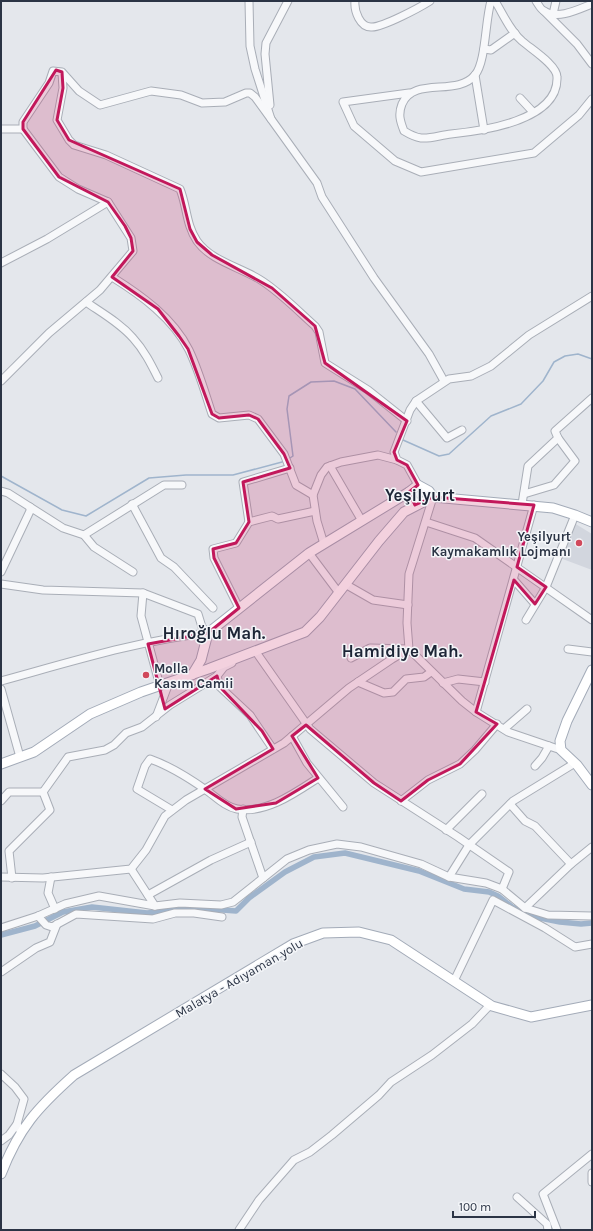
<svg xmlns="http://www.w3.org/2000/svg" width="593" height="1231" font-family="Karla,sans-serif">
	<style>
		.built { fill: #d2d6de }
		.lines { fill: none; stroke-linecap: round; stroke-linejoin: round }
		.stream { stroke: #9fb4cc; stroke-width: 1.5 }
		.canal { stroke: #9fb4cc; stroke-width: 5.5 }
		.minor-casing { stroke: #a9aeb7; stroke-width: 9 }
		.major-casing { stroke: #a3abb8; stroke-width: 11 }
		.minor { stroke: #f7f8fa; stroke-width: 7 }
		.major { stroke: #fff; stroke-width: 9 }
		.marked { fill: #c2185b; fill-opacity: 0.2; stroke: #c2185b; stroke-width: 3; stroke-linejoin: round }
		.poi-dot { fill: #d1495b; stroke: #f4f6f9; stroke-width: 1.5 }
		.labels { text-anchor: middle; dominant-baseline: central; stroke-width: 3; stroke-linejoin: round; paint-order: stroke }
		.poi-label { font-size: 13px; font-weight: bold; fill: #2b3445; stroke: #f4f6f9; text-anchor: end }
		.street-label { font-size: 13px; fill: #2b3445; stroke: #f4f6f9 }
		.district-label { font-size: 17px; font-weight: bold; fill: #1d2536; stroke: #f4f6f9 }
	</style>
	<rect width="100%" height="100%" fill="#e4e7ec"/>
	<path class="built" d="M574,523L592,534V570L560,558Z"/>
	<g class="lines">
		<g class="stream">
			<path d="M403,440L439,456L449,454L491,416L521,404L543,381L554,362L565,356L578,354L592,359"/>
			<path d="M290,458L293,456L287,409L289,396L311,382L334,381L355,389L396,432"/>
			<path d="M1,476L62,510L86,516L149,478L186,475H233L282,462"/>
		</g>
		<path class="canal" d="M1,935L35,926L63,912L92,907L147,913L197,908L236,911L249,898L285,872L314,857L345,853L419,871L464,889L489,892L498,896L512,907L535,917L560,922L581,924L592,923"/>
		<g class="minor-casing">
			<g id="minor">
				<path d="M249,1L250,46L255,69L271,119L317,183L322,197L374,278L429,354L444,381"/>
				<path d="M355,1C354,11 360,28 372,27C383,27 419,8 430,1"/>
				<path d="M491,1C485,21 486,62 475,75C457,97 414,76 402,104C398,114 400,121 404,131C409,134 414,137 421,138C430,139 441,135 451,134C481,131 559,121 557,77C557,65 531,49 522,41C510,31 503,14 495,1"/>
				<path d="M536,1C538,4 541,10 544,11C558,20 579,9 592,4"/>
				<path d="M544,11L577,44L592,64"/>
				<path d="M553,14L556,1"/>
				<path d="M484,49L491,50L515,33"/>
				<path d="M62,73L63,88L57,120L69,140L74,145L106,155L180,189C187,206 186,225 197,241C210,260 239,267 259,279C279,291 297,310 315,326L319,332L325,363L368,390L407,421"/>
				<path d="M475,75L484,130"/>
				<path d="M409,93L343,102L354,126L395,161L421,172L534,153L579,115L592,99"/>
				<path d="M520,98L533,112"/>
				<path d="M270,105L265,54L266,43L288,1"/>
				<path d="M1,129H23"/>
				<path d="M1,263L47,239L108,202"/>
				<path d="M112,277C141,295 173,318 189,350C199,371 205,393 212,414L219,418L249,415L258,419L284,454L296,485L313,495"/>
				<path d="M86,302C102,313 120,323 133,338C144,350 151,364 158,378"/>
				<path d="M1,381L49,333L100,290L133,251L131,238L108,202L78,189L59,177L23,129V122L49,83L53,71L62,72L79,91L100,105L151,91L181,95L202,103L225,102L246,93H250L255,97L271,119"/>
				<path d="M416,401L447,438L462,430"/>
				<path d="M330,466L362,521"/>
				<path d="M418,485L407,465L397,460L394,452L410,410L416,401L449,379L471,376L491,366L529,335L592,296"/>
				<path d="M1,491L8,493L63,528L84,535L94,547L133,572"/>
				<path d="M524,494L554,485L575,461L558,438L555,431L592,398"/>
				<path d="M433,497L409,574L407,623L409,649L462,701L476,712L508,732L561,750"/>
				<path d="M132,504L161,558L174,567L213,608"/>
				<path d="M522,504L528,466L558,438"/>
				<path d="M249,522L243,482L290,468"/>
				<path d="M426,522L475,538L592,620"/>
				<path d="M84,535L164,485H182"/>
				<path d="M324,544L317,521L313,495L321,475L327,467L341,462L378,455L397,460"/>
				<path d="M309,553L339,593"/>
				<path d="M1,572L30,511V507"/>
				<path d="M514,580L535,604"/>
				<path d="M1,584L43,590L143,593L198,614L202,627L208,633C140,640 67,663 1,681"/>
				<path d="M345,584L373,600L408,605"/>
				<path d="M143,593L141,616L160,686"/>
				<path d="M239,608L214,558L213,549L236,543L249,522L272,516L278,519L315,511"/>
				<path d="M526,620L546,587L575,515"/>
				<path d="M568,649L592,652"/>
				<path d="M256,652L310,729L374,783L458,837L509,872L502,889"/>
				<path d="M351,658L370,648L409,649"/>
				<path d="M232,663L224,667L217,676L220,687L250,715L273,749"/>
				<path d="M358,682L384,693L393,692L406,679L424,677L431,672"/>
				<path d="M443,683L458,679L485,682"/>
				<path d="M1,689L20,757"/>
				<path d="M476,712L534,505"/>
				<path d="M156,717L169,683"/>
				<path d="M504,729L527,709"/>
				<path d="M292,736L307,763L343,807"/>
				<path d="M535,766L542,758L549,746"/>
				<path d="M1,801L9,792H43"/>
				<path d="M401,801L428,780L460,764L475,750L497,724"/>
				<path d="M510,804L525,821L535,826L571,864"/>
				<path d="M243,809L242,817L263,878"/>
				<path d="M172,810L137,789L145,766L150,759C170,766 189,778 206,790C215,796 225,807 237,809C266,814 295,793 318,778"/>
				<path d="M446,830L482,794"/>
				<path d="M131,869L155,906"/>
				<path d="M1,877L43,878L131,869L146,850L165,816L186,800L284,743L349,688L392,659L409,649"/>
				<path d="M51,877L48,893L55,909"/>
				<path d="M449,877L469,845L513,801L575,763"/>
				<path d="M12,878L9,851L50,810L43,792L68,757L105,750L114,745L126,733L142,727L170,705L217,676"/>
				<path d="M148,895L211,860L251,842"/>
				<path d="M525,908L571,864L592,847"/>
				<path d="M38,916L46,925L52,927L76,914L153,919L175,913H194L222,917"/>
				<path d="M1,928L38,916L65,904L99,896L155,906L180,903L221,905L233,902L287,859L309,850L337,844L361,847L421,864L449,877L486,883L502,889L525,908L548,915L592,916"/>
				<path d="M1,972L36,948L50,942L57,924"/>
				<path d="M454,981L493,900L545,928L575,947L592,944"/>
				<path d="M1,1074L15,1087L24,1099L17,1124L21,1133"/>
				<path d="M1,1141L9,1135L17,1124"/>
				<path d="M592,1173V1182"/>
				<path d="M517,1197L547,1224L548,1230"/>
				<path d="M239,1230L259,1200L294,1160L310,1152L332,1135L379,1095L391,1082L432,1055L472,1024L490,1005"/>
				<path d="M557,1230L543,1194L592,1154"/>
			</g>
		</g>
		<g class="major-casing">
			<g id="major">
				<path d="M418,504L413,501L409,492L418,485L429,491L433,497"/>
				<path d="M592,670L567,721L560,741L561,750L577,765L592,785"/>
				<path d="M192,675L201,660L208,633L309,553L409,492"/>
				<path d="M1,764L34,752L90,714L141,692L208,669L305,632L320,617L379,541L404,512L433,497L553,508L575,515L592,522"/>
				<path d="M1,1174C19,1128 37,1108 74,1075L293,944L323,933L359,932L391,940L492,1006L531,1017L592,1005"/>
			</g>
		</g>
		<use href="#minor" class="minor"/>
		<use href="#major" class="major"/>
	</g>
	<path class="marked" d="M56,70L62,72L63,88L57,120L69,140L180,189L190,229L197,242L212,255L272,288L315,326L325,363L407,421L394,452L397,460L407,465L418,485L409,492L415,505L433,497L534,505L517,567L546,587L535,604L514,580L476,712L497,724L460,764L428,780L401,801L374,783L306,725L292,736L318,778L276,803L236,809L205,789L273,749L262,731L220,687L217,676L165,709L148,644L208,633L239,608L214,558L213,549L236,543L249,522L243,482L290,468L284,454L258,419L249,415L219,418L212,414L188,349L179,336L158,309L112,277L133,251L131,238L125,226L108,202L59,177L23,129V122Z"/>
	<g class="poi-dot">
		<circle cx="579" cy="543" r="4"/>
		<circle cx="146" cy="675" r="4"/>
	</g>
	<g class="labels">
		<g class="poi-label">
			<text x="571" y="536">Yeşilyurt<tspan x="571" dy="15">Kaymakamlık Lojmanı</tspan></text>
			<text x="154" y="668" text-anchor="start">Molla<tspan x="154" dy="15">Kasım Camii</tspan></text>
		</g>
		<g class="street-label">
			<text transform="translate(239 978) rotate(-30)">Malatya - Adıyaman yolu</text>
		</g>
		<g class="district-label">
			<text x="420" y="495">Yeşilyurt</text>
			<text x="214" y="633">Hıroğlu Mah.</text>
			<text x="402" y="651">Hamidiye Mah.</text>
		</g>
	</g>
	<rect width="593" height="1231" fill="none" stroke="#2b3445" stroke-width="4"/>
	<path d="M453 1211v6h82v-6" fill="none" stroke="#2b3445" stroke-width="2"/>
	<text x="459" y="1211" font-size="12" fill="#2b3445" stroke="#f4f6f9" stroke-width="3" paint-order="stroke">100 m</text>
</svg>
